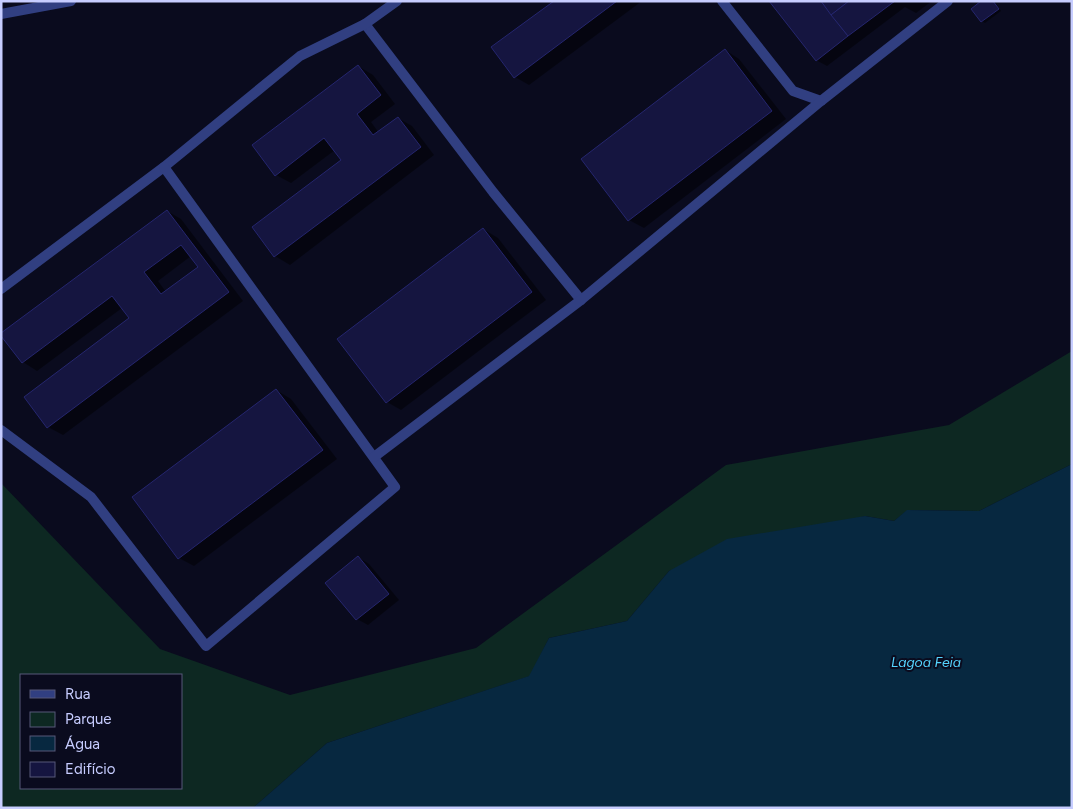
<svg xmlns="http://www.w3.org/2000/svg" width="1073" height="809" font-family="Figtree,sans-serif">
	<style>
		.green { fill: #0d2822; fill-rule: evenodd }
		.water { fill: #072840 }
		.shadow { fill: #0007; fill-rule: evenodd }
		.building { fill: #151540; stroke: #25266e; fill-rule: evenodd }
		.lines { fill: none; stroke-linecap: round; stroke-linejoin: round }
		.street { stroke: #313f81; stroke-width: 10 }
		.labels { text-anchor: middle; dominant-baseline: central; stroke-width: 4; stroke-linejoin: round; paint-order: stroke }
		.water-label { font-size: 14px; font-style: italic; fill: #55d4ff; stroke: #0a0b1e }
	</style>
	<rect width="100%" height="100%" fill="#0a0b1e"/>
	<path class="green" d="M1072,351V464L979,511L908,510L894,521L865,516L669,571L627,621L549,638L530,676L327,743L253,808H1V483L160,649L290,695L476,648L726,465L949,425ZM21,675H181V788H21Z"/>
	<path class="water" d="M1072,464V808H253L327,743L529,676L549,638L627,621L669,571L727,539L865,516L894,521L907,510L979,511Z"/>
	<g class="shadow">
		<path d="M556,1H642L529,85L515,77Z"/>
		<path d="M771,1H932L916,13L905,7L827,66L816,60Z"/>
		<path d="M984,1H994L1001,11L985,23L982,21Z"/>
		<path d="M725,50L739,59L786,119L644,228L629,220Z"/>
		<path d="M358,66L373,75L395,104L371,122L379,133L398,118L412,126L434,155L290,265L275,256L253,227L343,160L335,150L291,183L276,175Z"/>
		<path d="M167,211L181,219L243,301L63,435L48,427L130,319L122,308L37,371L23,362ZM191,256L200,267L166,292L158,281Z"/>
		<path d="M483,229L498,238L546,300L401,410L387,402Z"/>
		<path d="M276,390L291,399L337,459L194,566L179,558Z"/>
		<path d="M358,557L369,564L399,600L368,625L357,619Z"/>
	</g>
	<g class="building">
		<path d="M554,1H617L514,78L491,47Z"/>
		<path d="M769,1H821L848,36L816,61Z"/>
		<path d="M821,1H849L831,15Z"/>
		<path d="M849,1H895L848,36L831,15Z"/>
		<path d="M981,1H993L999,9L981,22L971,9Z"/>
		<path d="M725,49L772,111L628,221L581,159Z"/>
		<path d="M358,65L381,95L357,114L373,135L398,117L421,147L274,257L252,227L341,160L324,138L275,176L252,145Z"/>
		<path d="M167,210L229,292L47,428L24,397L129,318L112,296L22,363L1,336V333ZM181,245L198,267L161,294L144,272Z"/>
		<path d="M483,228L532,292L386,403L337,339Z"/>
		<path d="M276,389L323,450L178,559L132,497Z"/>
		<path d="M358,556L389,594L356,620L325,583Z"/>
	</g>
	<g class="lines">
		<g class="street">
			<path d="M722,1L793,91L821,101"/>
			<path d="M1,14L71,1"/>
			<path d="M365,24L493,192L581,300"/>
			<path d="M1,289L164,167L300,56L365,24L397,1"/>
			<path d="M1,430L91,497L206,646L395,487L164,167"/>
			<path d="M374,457L581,300L821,101L948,1"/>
		</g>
	</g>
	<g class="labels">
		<g class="water-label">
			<text x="926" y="662">Lagoa Feia</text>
		</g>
	</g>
	<rect width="1073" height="809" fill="none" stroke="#c7cdff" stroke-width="5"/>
	<rect x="20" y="674" width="162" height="115" fill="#0a0b1e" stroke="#565978"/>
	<rect x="30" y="690" width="25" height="8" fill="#313f81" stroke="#565978"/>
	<text x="65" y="699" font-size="15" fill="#c7cdff">Rua</text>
	<rect x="30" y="712" width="25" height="15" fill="#0d2822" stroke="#565978"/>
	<text x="65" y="724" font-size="15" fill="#c7cdff">Parque</text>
	<rect x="30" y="736" width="25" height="15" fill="#072840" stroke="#565978"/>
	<text x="65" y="749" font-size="15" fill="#c7cdff">Água</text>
	<rect x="30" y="762" width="25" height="15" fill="#151540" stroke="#565978"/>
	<text x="65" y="774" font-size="15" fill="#c7cdff">Edifício</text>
</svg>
